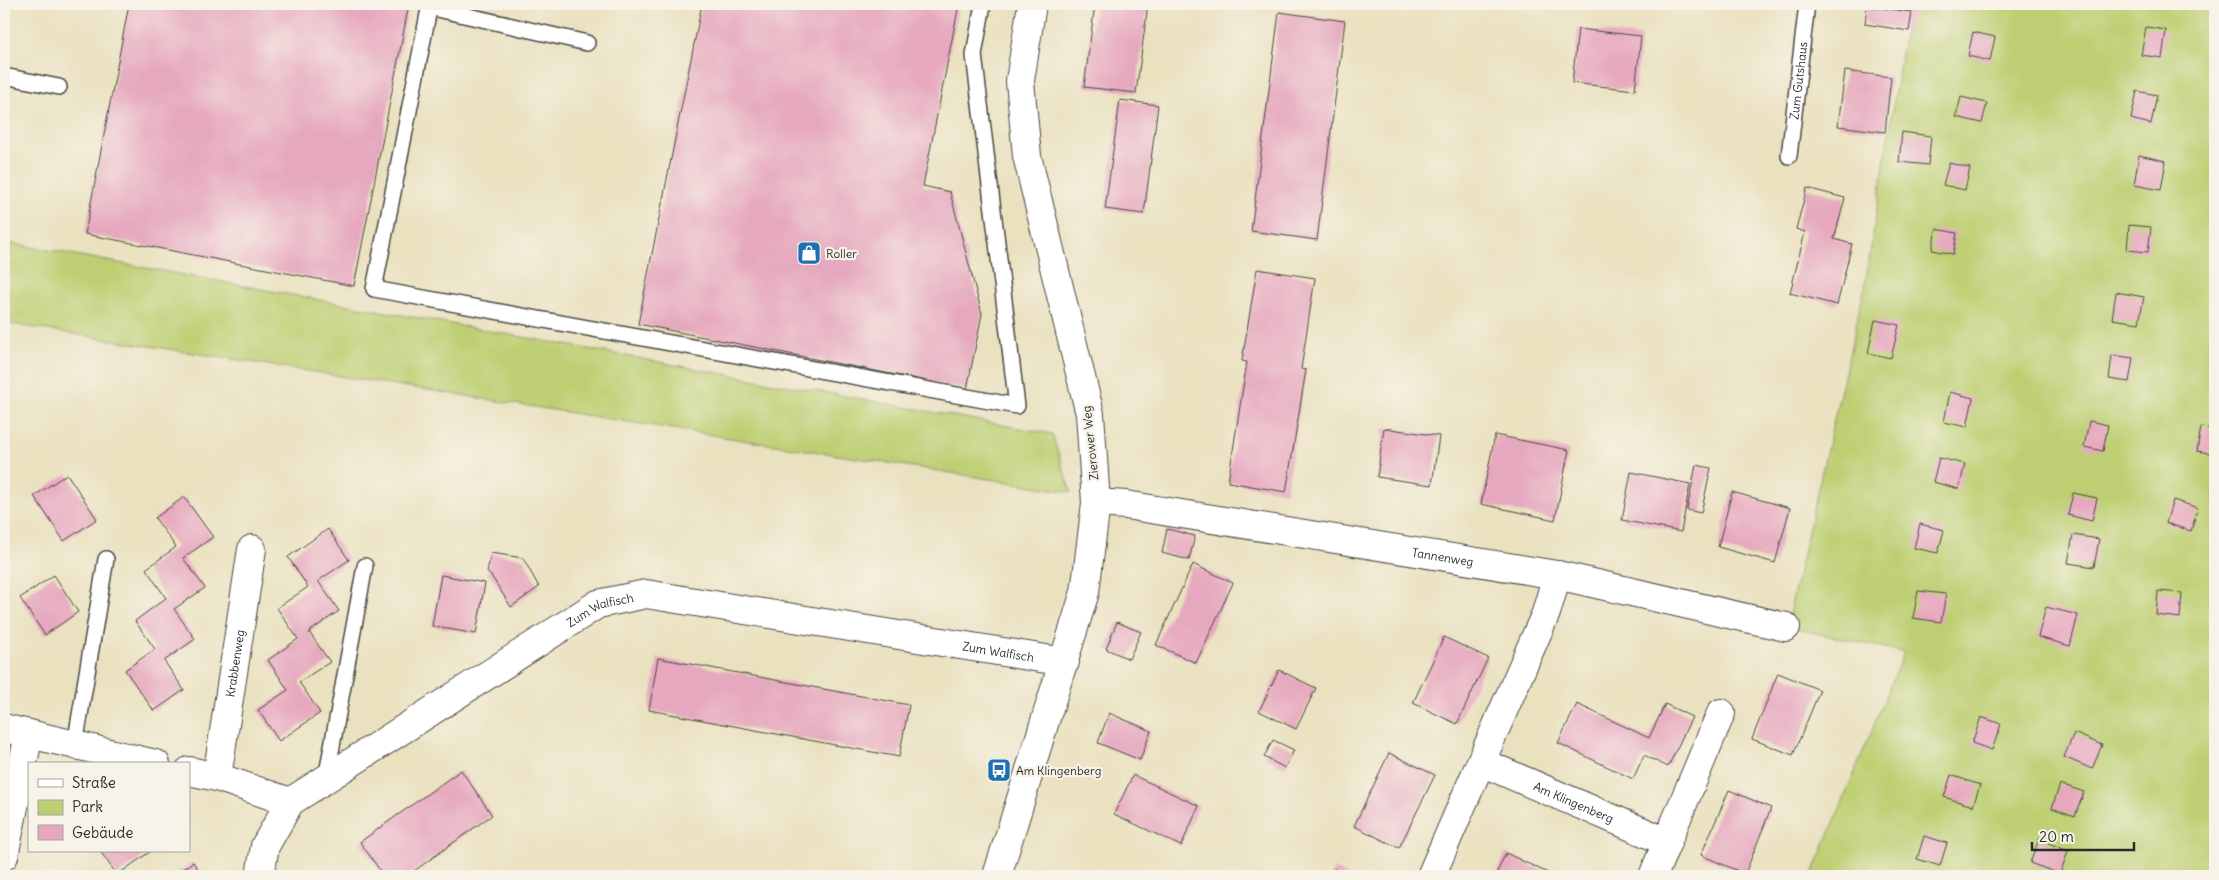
<svg xmlns="http://www.w3.org/2000/svg" width="2219" height="880" font-family="Delius,sans-serif">
	<style>
		.green { fill: #bdcf72; stroke: #747d4e }
		.building { fill: #e6a8be }
		.lines { fill: none; stroke-linecap: round; stroke-linejoin: round }
		.service-casing { stroke: #484641; stroke-width: 18 }
		.minor-casing { stroke: #484641; stroke-width: 30 }
		.service { stroke: #fff; stroke-width: 15 }
		.minor { stroke: #fff; stroke-width: 28 }
		.labels { text-anchor: middle; dominant-baseline: central; stroke-width: 4.5; stroke-linejoin: round; paint-order: stroke }
		.street-label { font-size: 12px; fill: #2b2b2b; stroke: #f7f3e8 }
		.poi-label { font-size: 12px; fill: #2b2b2b; stroke: #f7f3e8; text-anchor: start }
	</style>
	<rect width="100%" height="100%" fill="#f7f3e8"/>
	<filter id="ink" filterUnits="userSpaceOnUse"><feTurbulence type="fractalNoise" baseFrequency=".02" numOctaves="2"/><feDisplacementMap in="SourceGraphic" scale="10" xChannelSelector="R" yChannelSelector="G"/><feConvolveMatrix kernelMatrix="1 2 1 2 8 2 1 2 1" color-interpolation-filters="sRGB"/></filter>
	<filter id="wash" filterUnits="userSpaceOnUse"><feTurbulence type="fractalNoise" baseFrequency=".0096" numOctaves="4" result="noise"/><feDisplacementMap in="SourceGraphic" scale="20" xChannelSelector="R" yChannelSelector="G"/><feGaussianBlur stdDeviation="1.12" result="paint"/><feColorMatrix in="noise" values="0 0 0 0 0 0 0 0 0 0 0 0 0 0 0 0 0 1.4 0 .05"/><feComposite in="paint" operator="in"/></filter>
	<g filter="url(#wash)">
		<rect width="100%" height="100%" fill="#eae1bf"/>
		<g class="green">
			<path d="M1909,4H2215V876H1812L1904,652L1786,627L1865,286Z"/>
			<path d="M4,242L1052,434L1071,492L4,323Z"/>
		</g>
		<g id="blocks">
			<g class="building">
				<path d="M129,4H409L354,286L85,234Z"/>
				<path d="M702,4H959L923,186L950,192L982,314L967,389L638,324Z"/>
				<path d="M1095,4H1148L1136,93L1084,87Z"/>
				<path d="M1713,4H1741L1740,8Z"/>
				<path d="M1867,6L1912,12L1909,31L1865,24Z"/>
				<path d="M1279,12L1345,21L1317,240L1251,231Z"/>
				<path d="M2146,27L2166,30L2162,58L2141,55Z"/>
				<path d="M1578,29L1641,36L1635,90L1572,83Z"/>
				<path d="M1973,32L1995,37L1990,61L1968,56Z"/>
				<path d="M1845,71L1891,77L1885,132L1838,126Z"/>
				<path d="M2137,91L2157,95L2151,124L2131,119Z"/>
				<path d="M1961,97L1987,103L1982,123L1956,117Z"/>
				<path d="M1120,100L1158,105L1144,214L1105,209Z"/>
				<path d="M1902,132L1931,136L1928,165L1899,162Z"/>
				<path d="M2139,155L2166,161L2161,190L2134,185Z"/>
				<path d="M1949,163L1970,168L1965,190L1943,185Z"/>
				<path d="M1807,188L1845,198L1834,239L1852,244L1837,305L1790,293L1805,232L1796,229Z"/>
				<path d="M2129,225L2151,227L2148,252L2127,250Z"/>
				<path d="M1936,229L1957,233L1953,254L1932,250Z"/>
				<path d="M1257,269L1315,278L1301,369L1306,370L1286,492L1228,482L1247,362L1242,361Z"/>
				<path d="M2116,292L2144,297L2139,323L2112,319Z"/>
				<path d="M1875,320L1899,325L1891,358L1868,353Z"/>
				<path d="M2112,355L2133,358L2129,382L2109,379Z"/>
				<path d="M1950,392L1973,398L1967,427L1944,422Z"/>
				<path d="M2089,421L2108,425L2103,451L2084,447Z"/>
				<path d="M2201,427L2215,429V454L2197,451Z"/>
				<path d="M1384,428L1439,436L1432,485L1377,477Z"/>
				<path d="M1495,435L1569,450L1555,520L1481,504Z"/>
				<path d="M1939,458L1965,464L1959,489L1933,482Z"/>
				<path d="M1696,465L1711,468L1701,513L1687,510Z"/>
				<path d="M1631,472L1690,484L1681,532L1622,520Z"/>
				<path d="M67,474L97,519L64,541L34,496Z"/>
				<path d="M1732,492L1790,508L1775,563L1718,547Z"/>
				<path d="M2073,493L2097,498L2092,521L2068,515Z"/>
				<path d="M184,497L213,537L183,558L205,588L174,609L195,639L164,661L184,690L154,711L125,670L155,649L135,621L166,598L146,569L176,547L155,518Z"/>
				<path d="M2173,500L2198,508L2191,531L2166,523Z"/>
				<path d="M1920,524L1944,530L1938,553L1914,548Z"/>
				<path d="M328,529L349,560L318,581L339,611L309,632L330,662L299,682L320,713L279,741L258,710L288,690L268,660L298,639L277,608L308,587L288,557Z"/>
				<path d="M1167,529L1195,536L1189,560L1162,553Z"/>
				<path d="M2073,535L2099,539L2094,567L2068,563Z"/>
				<path d="M491,553L523,558L539,587L511,607L492,577L487,572Z"/>
				<path d="M1193,564L1233,583L1196,663L1156,645Z"/>
				<path d="M54,575L78,612L45,635L20,598Z"/>
				<path d="M441,575L485,583L476,634L432,626Z"/>
				<path d="M1918,591L1946,594L1941,622L1913,618Z"/>
				<path d="M2158,591L2182,593L2180,618L2156,615Z"/>
				<path d="M2046,607L2078,615L2070,646L2038,637Z"/>
				<path d="M1117,622L1141,632L1129,659L1106,649Z"/>
				<path d="M1444,637L1488,658L1457,724L1413,703Z"/>
				<path d="M658,658L909,705L899,757L649,710Z"/>
				<path d="M1279,670L1316,688L1296,729L1259,711Z"/>
				<path d="M1778,673L1820,690L1793,755L1752,739Z"/>
				<path d="M1577,704L1649,738L1665,704L1692,717L1668,767L1644,755L1633,779L1558,743Z"/>
				<path d="M1109,713L1151,731L1140,760L1098,743Z"/>
				<path d="M1981,717L2001,724L1992,750L1972,743Z"/>
				<path d="M2074,733L2102,745L2092,769L2064,757Z"/>
				<path d="M1273,740L1294,750L1285,768L1264,757Z"/>
				<path d="M1389,753L1435,775L1399,848L1354,826Z"/>
				<path d="M461,770L492,815L407,876H384L360,842Z"/>
				<path d="M1133,775L1199,806L1181,846L1114,814Z"/>
				<path d="M1951,775L1980,785L1973,806L1944,797Z"/>
				<path d="M2060,784L2084,792L2075,816L2052,808Z"/>
				<path d="M1729,790L1771,808L1745,874L1701,855Z"/>
				<path d="M1924,836L1947,843L1940,866L1917,859Z"/>
				<path d="M2039,839L2068,851L2060,874L2030,863Z"/>
				<path d="M100,851H151L117,875Z"/>
				<path d="M1506,853L1554,876H1495Z"/>
				<path d="M193,862L202,876H172Z"/>
				<path d="M1334,869L1350,876H1331Z"/>
			</g>
		</g>
	</g>
	<g filter="url(#ink)">
		<use href="#blocks" fill-opacity="0" stroke="#484641" stroke-width="1"/>
		<g class="lines">
			<g class="service-casing">
				<g id="service">
					<path d="M430,4L374,289L1017,406L974,55L983,4"/>
					<path d="M429,7L587,43"/>
					<path d="M4,76L59,87"/>
					<path id="s1" d="M1789,156L1807,4"/>
					<path d="M75,745L106,559"/>
					<path d="M326,779L365,566"/>
				</g>
			</g>
			<g class="minor-casing">
				<g id="minor">
					<path id="s2" d="M1096,503L1126,505L1557,575L1786,627"/>
					<path d="M4,728L156,764"/>
					<path id="s3" d="M1481,762L1667,842L1653,876"/>
					<path id="s4" d="M189,771L217,777L290,802L598,604L646,594L1065,662"/>
					<path id="s5" d="M217,777L252,549"/>
					<path d="M1667,842L1721,713"/>
					<path d="M4,856L29,734"/>
					<path d="M260,876L265,846L290,802"/>
					<path d="M997,876L1085,592L1096,503L1090,414L1027,156L1020,81L1032,4"/>
					<path d="M1431,876L1546,613L1557,575"/>
				</g>
			</g>
			<use href="#service" class="service"/>
			<use href="#minor" class="minor"/>
		</g>
	</g>
	<defs>
		<g id="shop-square" transform="scale(1.25)"><rect x="-9" y="-9" width="18" height="18" rx="4" fill="#1f6fb2" stroke="#f7f3e8"/><path d="M-5-2.5h2.3a2.7 3.5 0 0 1 5.4 0H5L5.5 6h-11ZM-1.5-2.5h3a1.5 2.3 0 0 0-3 0Z" fill="#fff"/></g>
		<g id="bus-square" transform="scale(1.25)"><rect x="-9" y="-9" width="18" height="18" rx="4" fill="#1f6fb2" stroke="#f7f3e8"/><path d="M-5-6H5V4H4V6H2V4H-2V6H-4V4H-5ZM-3.5-4V0h7V-4ZM-3.5 1.2v1.5H-2V1.2ZM2 1.2v1.5H3.5V1.2Z" fill="#fff"/></g>
	</defs>
	<g fill-rule="evenodd">
		<use href="#shop-square" x="809" y="253"/>
		<use href="#bus-square" x="999" y="770"/>
	</g>
	<g class="labels">
		<g class="street-label">
			<text stroke="none"><textPath href="#s1" startOffset="76">Zum Gutshaus</textPath></text>
			<text transform="translate(1090 443) rotate(-96)">Zierower Weg</text>
			<text stroke="none"><textPath href="#s2" startOffset="351">Tannenweg</textPath></text>
			<text stroke="none"><textPath href="#s4" startOffset="472">Zum Walfisch</textPath></text>
			<text stroke="none"><textPath href="#s4" startOffset="878">Zum Walfisch</textPath></text>
			<text stroke="none"><textPath href="#s5" startOffset="115">Krabbenweg</textPath></text>
			<text stroke="none"><textPath href="#s3" startOffset="101">Am Klingenberg</textPath></text>
		</g>
		<g class="poi-label">
			<text x="826" y="253">Roller</text>
			<text x="1016" y="770">Am Klingenberg</text>
		</g>
	</g>
	<rect width="2219" height="880" fill="none" stroke="#f7f3e8" stroke-width="20"/>
	<rect x="28" y="762" width="162" height="90" fill="#f7f3e8" stroke="#a5a39c"/>
	<rect x="38" y="779" width="25" height="8" fill="#ffffff" stroke="#a5a39c"/>
	<text x="72" y="788" font-size="15" fill="#2b2b2b">Straße</text>
	<rect x="38" y="800" width="25" height="15" fill="#bdcf72" stroke="#a5a39c"/>
	<text x="72" y="812" font-size="15" fill="#2b2b2b">Park</text>
	<rect x="38" y="825" width="25" height="15" fill="#e6a8be" stroke="#a5a39c"/>
	<text x="72" y="838" font-size="15" fill="#2b2b2b">Gebäude</text>
	<path d="M2032 842v8h102v-8" fill="none" stroke="#2b2b2b" stroke-width="2.5"/>
	<text x="2039" y="842" font-size="15" fill="#2b2b2b" stroke="#f7f3e8" stroke-width="4" paint-order="stroke">20 m</text>
</svg>
